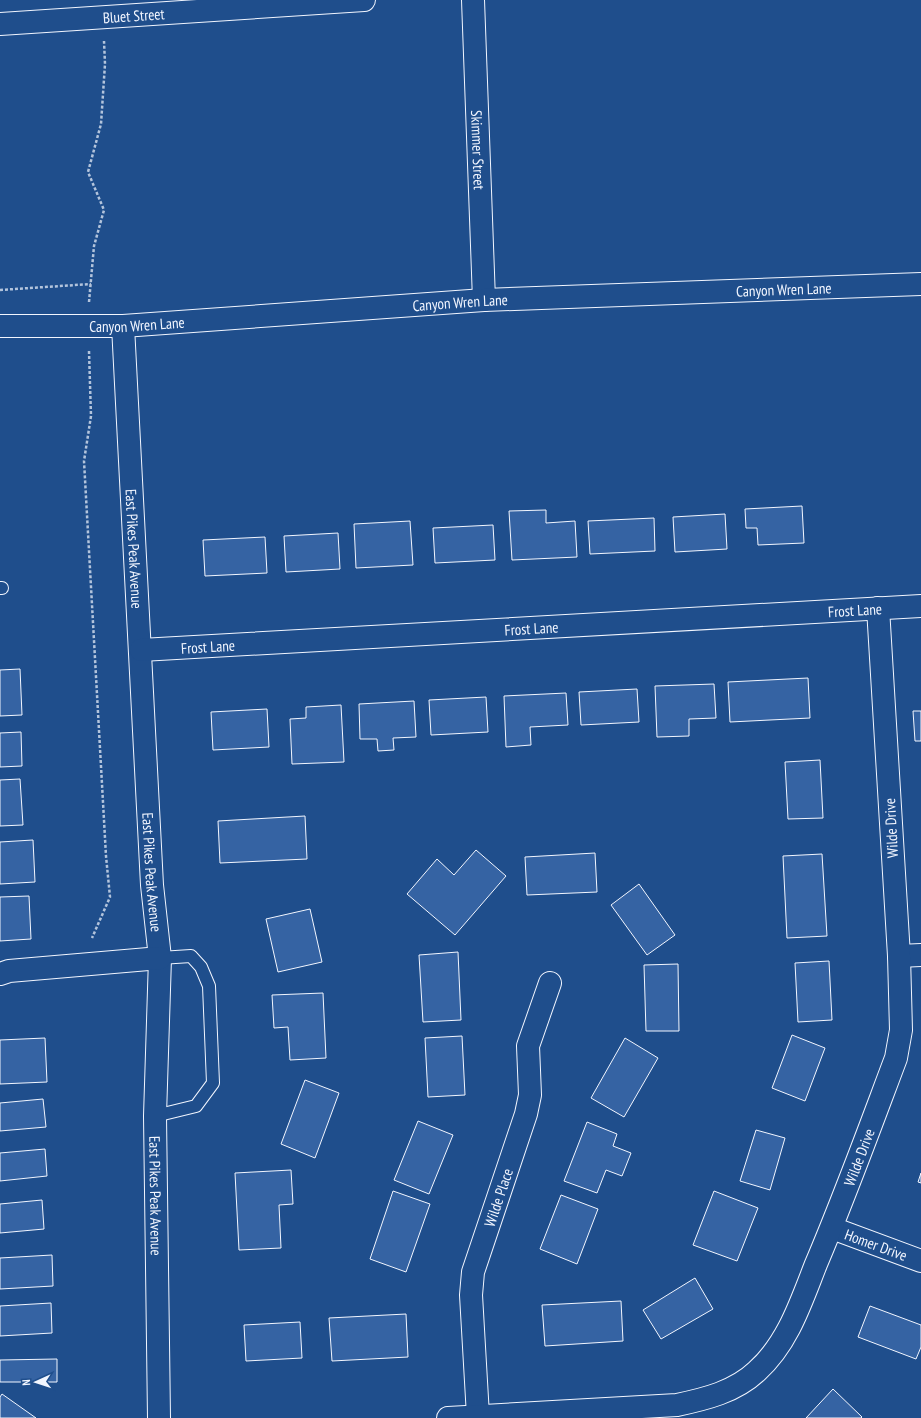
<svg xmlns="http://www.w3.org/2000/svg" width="921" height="1418" font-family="'PT Sans Narrow',sans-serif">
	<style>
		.building { fill: #3563a3; stroke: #f2f6ff }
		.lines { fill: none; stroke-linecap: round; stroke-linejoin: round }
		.service-casing { stroke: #f2f6ff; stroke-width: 14 }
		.minor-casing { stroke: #f2f6ff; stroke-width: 24 }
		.path { stroke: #b3c4dc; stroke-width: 2.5; stroke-dasharray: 3 2; stroke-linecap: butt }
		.service { stroke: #1f4e8c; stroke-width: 12 }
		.minor { stroke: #1f4e8c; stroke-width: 22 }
		.labels { text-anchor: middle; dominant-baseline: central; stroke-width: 3; stroke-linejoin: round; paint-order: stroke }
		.street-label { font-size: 15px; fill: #f2f6ff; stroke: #1f4e8c }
	</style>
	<rect width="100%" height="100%" fill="#1f4e8c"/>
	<g class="building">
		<path d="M802,506L804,543L758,545L757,528H746L745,509Z"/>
		<path d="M546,510V523L575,521L577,557L512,560L509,511Z"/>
		<path d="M725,514L727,549L675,552L673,517Z"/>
		<path d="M654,518L655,551L590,554L588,521Z"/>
		<path d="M410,521L413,565L356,568L354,524Z"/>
		<path d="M493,525L495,560L435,563L433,528Z"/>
		<path d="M338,533L340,569L286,572L284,536Z"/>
		<path d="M265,537L267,573L205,576L203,540Z"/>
		<path d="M20,669L22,715L0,716V670Z"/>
		<path d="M808,678L810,718L730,722L728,682Z"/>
		<path d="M714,684L716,718L689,719V736L657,737L655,686Z"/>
		<path d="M637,689L639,722L581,725L579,692Z"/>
		<path d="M566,693L568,725L530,727L531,745L506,747L504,696Z"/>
		<path d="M486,697L488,732L431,735L429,700Z"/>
		<path d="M414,701L416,737L393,738L394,750L378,751L377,739H360L359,704Z"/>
		<path d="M341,705L344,762L292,764L290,719L306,718V707Z"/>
		<path d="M267,709L269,747L213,750L211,712Z"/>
		<path d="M913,711H921V741H915Z"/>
		<path d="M21,732L22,766L0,767V733Z"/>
		<path d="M820,760L823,818L788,819L785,762Z"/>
		<path d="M20,779L23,825L0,826V780Z"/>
		<path d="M305,816L307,859L220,863L218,821Z"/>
		<path d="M33,840L35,882L0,884V842Z"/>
		<path d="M476,850L506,876L455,935L407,894L437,859L454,875Z"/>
		<path d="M595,853L597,892L527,895L525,857Z"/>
		<path d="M822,854L827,936L787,938L783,856Z"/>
		<path d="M639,884L675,935L647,955L611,905Z"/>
		<path d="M29,896L31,939L0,941V897Z"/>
		<path d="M310,909L322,962L278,972L266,919Z"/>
		<path d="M458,952L461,1020L423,1022L419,955Z"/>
		<path d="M829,961L832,1020L798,1022L795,963Z"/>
		<path d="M678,964L679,1031H646L644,965Z"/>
		<path d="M323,993L326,1058L290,1060L288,1027L274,1028L272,995Z"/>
		<path d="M792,1035L825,1048L805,1101L772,1088Z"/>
		<path d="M462,1036L465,1095L428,1097L425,1038Z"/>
		<path d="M45,1038L47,1082L0,1084V1040Z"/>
		<path d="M625,1038L658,1058L624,1117L591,1098Z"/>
		<path d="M305,1080L339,1093L315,1158L281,1144Z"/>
		<path d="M43,1099L46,1127L0,1131V1103Z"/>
		<path d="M418,1121L453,1135L429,1194L394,1180Z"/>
		<path d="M587,1122L617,1134L613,1146L631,1153L622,1176L606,1170L597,1193L564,1181Z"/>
		<path d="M756,1130L785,1138L770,1190L740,1181Z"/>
		<path d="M45,1149L47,1176L0,1181V1153Z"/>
		<path d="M291,1170L293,1204L279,1205L281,1248L239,1250L235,1173Z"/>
		<path d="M921,1173V1183L918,1182Z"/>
		<path d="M393,1191L430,1204L406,1272L370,1259Z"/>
		<path d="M714,1191L758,1208L737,1261L693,1245Z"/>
		<path d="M561,1195L598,1209L577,1264L540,1249Z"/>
		<path d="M42,1200L44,1229L0,1233V1204Z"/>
		<path d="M52,1255L53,1286L0,1289V1258Z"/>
		<path d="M695,1278L713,1309L661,1339L643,1310Z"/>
		<path d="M621,1301L623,1341L545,1346L542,1305Z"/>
		<path d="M51,1303L52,1333L0,1336V1306Z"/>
		<path d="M870,1306L921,1325V1347L916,1359L858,1337Z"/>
		<path d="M406,1314L408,1357L332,1361L329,1318Z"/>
		<path d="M300,1322L302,1358L246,1361L244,1325Z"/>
		<path d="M57,1359V1382H0V1360Z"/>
		<path d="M833,1389L862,1417L861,1418H806Z"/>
		<path d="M2,1394L36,1418H0V1397Z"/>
	</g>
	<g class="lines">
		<g class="service-casing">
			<g id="service">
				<path d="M0,588H2"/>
				<path d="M155,1116L196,1106L213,1083L209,986L201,967L191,956L160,958"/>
			</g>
		</g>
		<g class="minor-casing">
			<g id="minor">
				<path id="s1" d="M473,0L484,300"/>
				<path id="s2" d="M0,24L364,0"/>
				<path id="s3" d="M0,326H123L484,300L921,284"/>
				<path id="s4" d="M123,326L152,885L160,958L155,1116L159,1418"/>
				<path id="s5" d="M141,650L921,606"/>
				<path d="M899,956L921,955"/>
				<path d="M0,974L9,971L160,958"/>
				<path id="s6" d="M832,1228L921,1261"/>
				<path id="s7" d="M478,1416L471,1295L473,1272L526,1114L530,1095L528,1046L550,983"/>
				<path id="s8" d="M448,1418L677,1405C705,1399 735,1392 757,1371C788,1343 801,1302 816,1264C845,1196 870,1127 896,1058L901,1030L899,956L878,608"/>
			</g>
		</g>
		<g class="path">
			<path d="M0,290L91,284"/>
			<path d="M89,302L94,246L104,210L88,172L101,124L105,64L104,41"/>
			<path d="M89,351L91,416L84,461L106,856L110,897L92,938"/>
		</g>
		<use href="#service" class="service"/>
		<use href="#minor" class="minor"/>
	</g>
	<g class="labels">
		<g class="street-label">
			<text stroke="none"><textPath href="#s2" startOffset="134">Bluet Street</textPath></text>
			<text stroke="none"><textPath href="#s1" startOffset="150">Skimmer Street</textPath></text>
			<text stroke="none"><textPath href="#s3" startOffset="785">Canyon Wren Lane</textPath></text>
			<text stroke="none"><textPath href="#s3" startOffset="461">Canyon Wren Lane</textPath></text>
			<text stroke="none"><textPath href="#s3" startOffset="137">Canyon Wren Lane</textPath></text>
			<text stroke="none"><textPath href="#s4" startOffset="223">East Pikes Peak Avenue</textPath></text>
			<text stroke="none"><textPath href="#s5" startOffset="715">Frost Lane</textPath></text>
			<text stroke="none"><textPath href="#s5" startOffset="391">Frost Lane</textPath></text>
			<text stroke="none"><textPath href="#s5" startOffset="67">Frost Lane</textPath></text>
			<text transform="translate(891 828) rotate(-93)">Wilde Drive</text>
			<text stroke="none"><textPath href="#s4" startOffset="547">East Pikes Peak Avenue</textPath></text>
			<text stroke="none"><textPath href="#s8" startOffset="556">Wilde Drive</textPath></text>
			<text stroke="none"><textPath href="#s4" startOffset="871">East Pikes Peak Avenue</textPath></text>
			<text stroke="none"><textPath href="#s7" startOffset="223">Wilde Place</textPath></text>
			<text stroke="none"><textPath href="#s6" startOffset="47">Homer Drive</textPath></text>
		</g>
	</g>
	<g transform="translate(36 1382) rotate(267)" stroke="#1f4e8c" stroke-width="3" paint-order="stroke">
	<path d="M0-3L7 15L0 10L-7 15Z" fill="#f2f6ff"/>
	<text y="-6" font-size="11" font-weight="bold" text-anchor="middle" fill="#f2f6ff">N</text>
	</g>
</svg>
